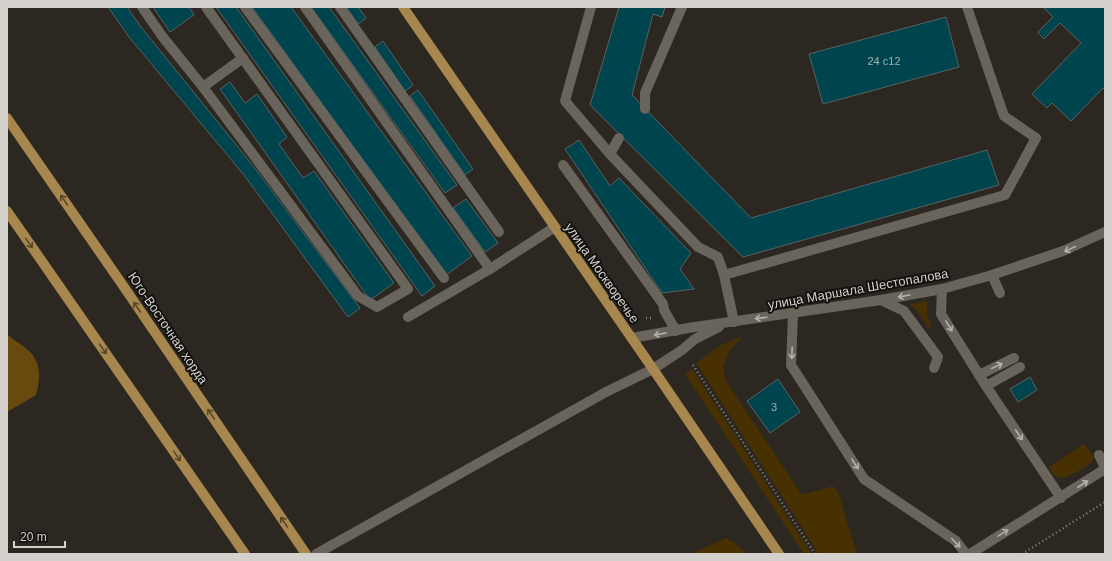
<svg xmlns="http://www.w3.org/2000/svg" width="1112" height="561" font-family="Helvetica,sans-serif">
	<style>
		.green { fill: #473002 }
		.forest { fill: #694a0e }
		.building { fill: #00454e; stroke: #576264 }
		.lines { fill: none; stroke-linecap: round; stroke-linejoin: round }
		.path { stroke: #87847f; stroke-width: 2.5; stroke-dasharray: 1 3; stroke-linecap: butt }
		.minor { stroke: #69645c; stroke-width: 10 }
		.major { stroke: #a7874d; stroke-width: 10 }
		.oneway { stroke: #56462a }
		.oneway2 { stroke: #b4b0ab }
		.labels { text-anchor: middle; dominant-baseline: central; stroke-width: 4; stroke-linejoin: round; paint-order: stroke }
		.number-label { font-size: 11px; fill: #9faead }
		.street-label { font-size: 13px; fill: #d4d1cd; stroke: #13110e }
	</style>
	<rect width="100%" height="100%" fill="#2c2821"/>
	<g class="green">
		<path d="M927,301V314L931,326L928,328L918,312L910,304Z"/>
		<path d="M743,336L729,351L723,367L726,381L802,495L833,486L838,492L857,554H819L696,363L721,345Z"/>
		<path d="M692,369L812,554H804L685,374Z"/>
		<path d="M1084,444L1094,457C1091,464 1087,466 1080,470C1068,477 1056,484 1049,467Z"/>
		<path d="M726,538L739,546L747,554H696L695,552Z"/>
	</g>
	<path class="forest" d="M7,334C14,341 25,346 31,353C42,366 40,381 36,395L7,412Z"/>
	<g class="building">
		<path d="M108,7H127L141,27L254,167L360,308L348,317L244,175L129,37Z"/>
		<path d="M153,7H189L194,15L170,32Z"/>
		<path d="M216,7H236L435,286L422,296Z"/>
		<path d="M252,7H291L472,256L446,275Z"/>
		<path d="M311,7H329L457,185L445,193Z"/>
		<path d="M346,7H358L366,18L358,24Z"/>
		<path d="M619,7H665L662,17L653,14L632,95L751,218L987,150L999,185L743,257L590,105Z"/>
		<path d="M1043,7H1105V90L1103,88L1071,121L1052,103L1047,108L1032,94L1081,43L1060,23L1044,39L1038,32L1053,17Z"/>
		<path d="M946,17L959,67L823,104L809,54Z"/>
		<path d="M383,41L413,85L405,91L375,47Z"/>
		<path d="M230,82L245,103L257,94L287,137L279,144L303,178L314,171L394,283L370,300L220,89Z"/>
		<path d="M418,90L473,169L465,175L410,96Z"/>
		<path d="M579,140L610,186L619,178L691,253L680,269L694,289L662,293L565,149Z"/>
		<path d="M466,199L498,243L485,252L453,208Z"/>
		<path d="M1030,377L1037,390L1018,402L1010,389Z"/>
		<path d="M778,379L800,412L770,433L747,401Z"/>
	</g>
	<g class="lines">
		<g class="path">
			<path d="M646,318H654"/>
			<path d="M693,365L815,554"/>
			<path d="M1022,554L1105,502"/>
		</g>
		<g class="minor">
			<path d="M142,7L162,36L203,87L358,296L377,307L408,289L206,7"/>
			<path d="M245,7L444,278"/>
			<path d="M305,7L490,269"/>
			<path d="M340,7L499,232"/>
			<path d="M591,7L565,101L610,154"/>
			<path d="M203,87L243,58"/>
			<path d="M645,109V93L682,7"/>
			<path d="M619,138L610,154L698,247L718,257L724,275L734,322"/>
			<path d="M563,165L663,304L664,310L676,331"/>
			<path d="M724,275L1005,195L1036,138L1004,116L967,7"/>
			<path d="M992,275L1000,293"/>
			<path d="M942,289L941,314L986,386L1061,498"/>
			<path d="M881,300L904,311L938,357L934,368"/>
			<path d="M793,314L791,365L864,479L956,541L966,554"/>
			<path d="M408,317L490,269L555,227"/>
			<path d="M632,338L688,328L881,300L942,289L992,275L1063,251L1105,232"/>
			<path d="M979,375L1014,358"/>
			<path d="M986,386L1020,367"/>
			<path d="M1099,455L1105,467"/>
			<path d="M316,554L606,392L653,369L682,350L695,339L719,327"/>
			<path d="M970,554L1105,469"/>
		</g>
		<g class="major">
			<path d="M403,7L653,369L779,554"/>
			<path d="M7,118L124,287L306,554"/>
			<path d="M7,211L245,554"/>
		</g>
	</g>
	<defs><path id="oneway-shaft" d="M-6 0H5M1.5-3L5.5 0L1.5 3" fill="none" stroke-width="1.6" stroke-linecap="round" stroke-linejoin="round"/></defs>
	<g class="oneway">
		<use href="#oneway-shaft" transform="translate(64 200) rotate(-125)"/>
		<use href="#oneway-shaft" transform="translate(29 243) rotate(55)"/>
		<use href="#oneway-shaft" transform="translate(137 307) rotate(-124)"/>
		<use href="#oneway-shaft" transform="translate(103 349) rotate(55)"/>
		<use href="#oneway-shaft" transform="translate(211 414) rotate(-124)"/>
		<use href="#oneway-shaft" transform="translate(177 456) rotate(55)"/>
		<use href="#oneway-shaft" transform="translate(284 522) rotate(-124)"/>
	</g>
	<g class="oneway2">
		<use href="#oneway-shaft" transform="translate(1070 249) rotate(155)"/>
		<use href="#oneway-shaft" transform="translate(904 296) rotate(170)"/>
		<use href="#oneway-shaft" transform="translate(761 318) rotate(173)"/>
		<use href="#oneway-shaft" transform="translate(949 326) rotate(58)"/>
		<use href="#oneway-shaft" transform="translate(660 334) rotate(170)"/>
		<use href="#oneway-shaft" transform="translate(792 353) rotate(92)"/>
		<use href="#oneway-shaft" transform="translate(997 366) rotate(-25)"/>
		<use href="#oneway-shaft" transform="translate(1019 435) rotate(56)"/>
		<use href="#oneway-shaft" transform="translate(855 464) rotate(57)"/>
		<use href="#oneway-shaft" transform="translate(1083 484) rotate(-33)"/>
		<use href="#oneway-shaft" transform="translate(1003 533) rotate(-32)"/>
		<use href="#oneway-shaft" transform="translate(956 543) rotate(46)"/>
	</g>
	<g class="labels">
		<g class="number-label">
			<text x="884" y="61">24 с12</text>
			<text x="774" y="407">3</text>
		</g>
		<g class="street-label">
			<text transform="translate(602 273) rotate(55)">улица Москворечье</text>
			<text transform="translate(858 289) rotate(-10)">улица Маршала Шестопалова</text>
			<text transform="translate(168 328) rotate(56)">Юго-Восточная хорда</text>
		</g>
	</g>
	<rect width="1112" height="561" fill="none" stroke="#d4d1cd" stroke-width="16"/>
	<path d="M14 541v6h51v-6" fill="none" stroke="#d4d1cd" stroke-width="2"/>
	<text x="20" y="541" font-size="12" fill="#d4d1cd" stroke="#13110e" stroke-width="3" paint-order="stroke">20 m</text>
</svg>
